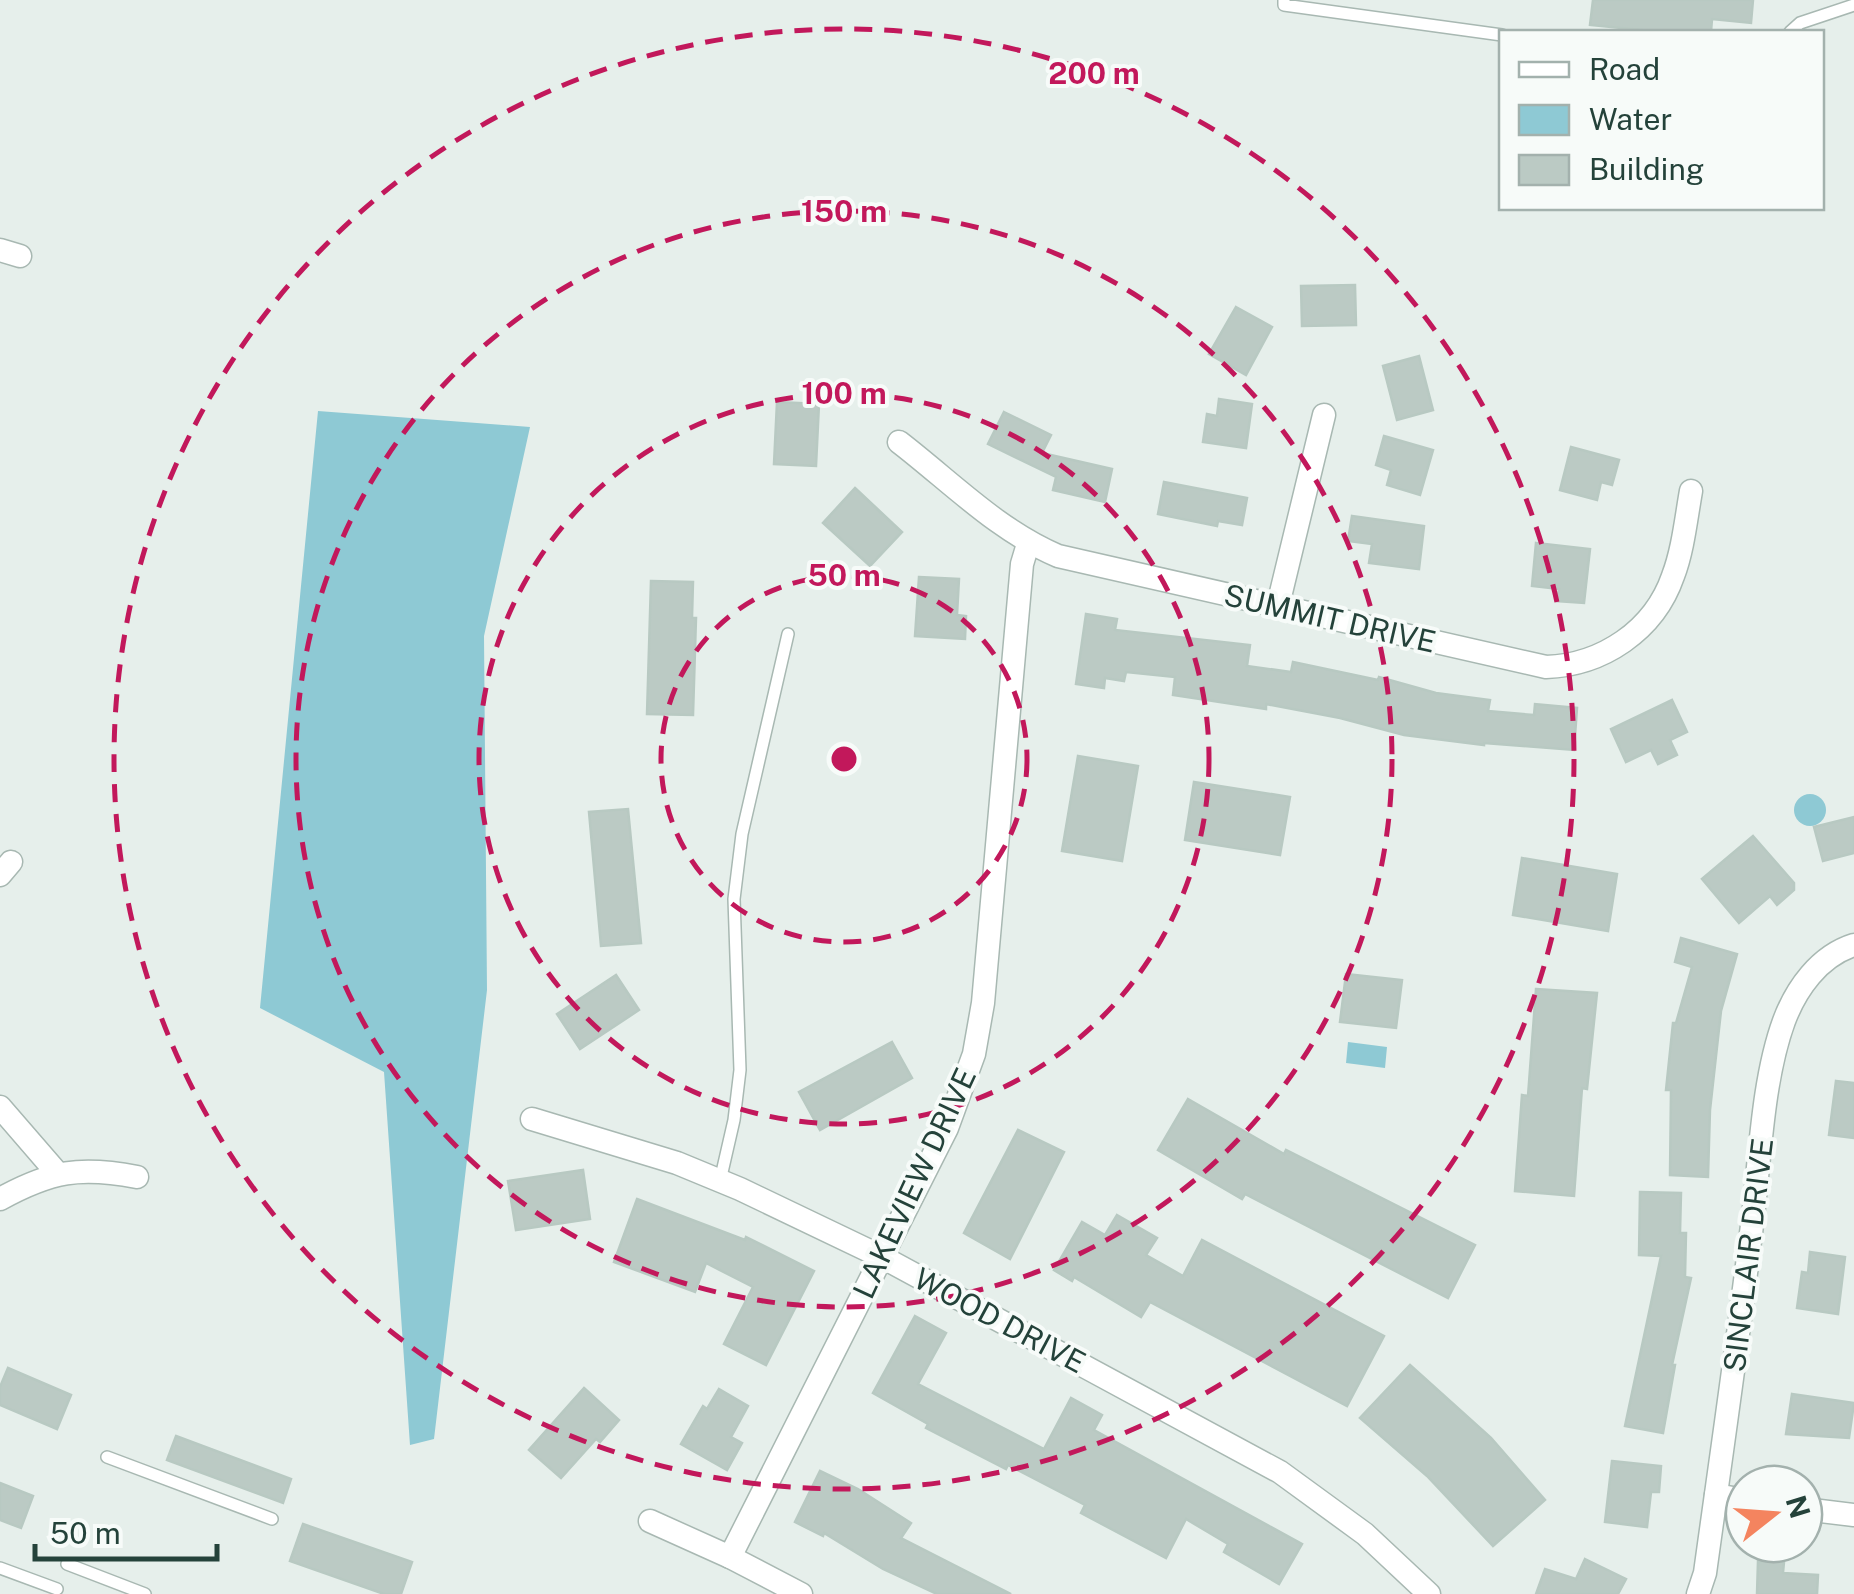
<svg xmlns="http://www.w3.org/2000/svg" width="1854" height="1594" font-family="'Public Sans',sans-serif">
	<style>
		.water { fill: #8ec9d4 }
		.building { fill: #bbcac4; stroke: #b8c9c2; stroke-width: 2.5 }
		.lines { fill: none; stroke-linecap: round; stroke-linejoin: round }
		.lane-casing { stroke: #a8b8b2; stroke-width: 14 }
		.street-casing { stroke: #a8b8b2; stroke-width: 25 }
		.lane { stroke: #fff; stroke-width: 11 }
		.street { stroke: #fff; stroke-width: 22 }
		.ring { fill: none; stroke: #c2185b; stroke-width: 5; stroke-dasharray: 18 12 }
		.labels { text-anchor: middle; dominant-baseline: central; stroke-width: 8; stroke-linejoin: round; paint-order: stroke }
		.street-label { font-size: 30px; fill: #24423a; stroke: #f7fbf9 }
		.centre { fill: #c2185b; stroke: #f7fbf9; stroke-width: 5 }
		.ring-label { font-size: 30px; text-anchor: middle; font-weight: bold; fill: #c2185b; stroke: #f7fbf9; stroke-width: 8; stroke-linejoin: round; paint-order: stroke }
	</style>
	<rect width="100%" height="100%" fill="#e6efeb"/>
	<g class="water">
		<path d="M318,411L530,427L484,636L487,990L434,1439L410,1445L384,1072L260,1008Z"/>
		<circle cx="1810" cy="810" r="16"/>
		<path d="M1348,1042L1387,1047L1385,1068L1346,1063Z"/>
	</g>
	<g class="building">
		<path d="M1593,0H1753L1751,23L1712,19L1711,32H1661L1590,25Z"/>
		<path d="M1355,285L1356,325L1302,326L1301,286Z"/>
		<path d="M1236,307L1272,327L1246,375L1209,354Z"/>
		<path d="M1419,356L1433,410L1397,420L1383,366Z"/>
		<path d="M1219,399L1252,404L1246,448L1203,442L1207,414L1217,416Z"/>
		<path d="M777,402L819,404L816,466L774,464Z"/>
		<path d="M1004,412L1051,435L1042,453L1112,469L1105,502L1053,490L1056,477L988,444Z"/>
		<path d="M1384,436L1433,450L1420,495L1387,485L1391,470L1376,465Z"/>
		<path d="M1571,447L1619,460L1612,485L1601,482L1597,500L1560,490Z"/>
		<path d="M1164,482L1247,498L1242,525L1218,521L1217,526L1158,514Z"/>
		<path d="M855,488L902,532L870,566L823,523Z"/>
		<path d="M1352,516L1424,526L1419,569L1369,563L1372,544L1348,541Z"/>
		<path d="M1536,543L1590,549L1584,603L1557,601L1559,589L1532,586Z"/>
		<path d="M919,577L959,579L957,615L966,616L965,639L915,636Z"/>
		<path d="M651,581L693,582L692,618H696L693,715L647,714Z"/>
		<path d="M1086,614L1117,619L1115,630L1250,645L1247,666L1291,672L1293,662L1378,680L1379,677L1436,693L1490,700L1488,711L1534,715L1535,704L1577,708L1574,750L1484,743V745L1404,735L1340,718L1266,704V709L1173,695L1175,677L1126,672L1124,681L1105,678L1104,688L1076,684Z"/>
		<path d="M1672,700L1687,732L1670,740L1677,755L1658,764L1651,750L1626,762L1611,729Z"/>
		<path d="M1078,756L1138,766L1122,861L1062,851Z"/>
		<path d="M1194,782L1290,797L1280,855L1185,840Z"/>
		<path d="M628,809L641,943L601,946L589,812Z"/>
		<path d="M1854,817V853L1823,861L1814,827Z"/>
		<path d="M1753,836L1794,883V890L1777,905L1770,896L1739,923L1702,879Z"/>
		<path d="M1522,858L1617,874L1608,931L1513,915Z"/>
		<path d="M1681,938L1737,954L1721,1011L1710,1110L1708,1177L1670,1175L1671,1090H1666L1673,1023H1676L1692,967L1675,962Z"/>
		<path d="M1346,974L1402,980L1396,1028L1340,1022Z"/>
		<path d="M616,975L639,1010L580,1049L557,1014Z"/>
		<path d="M1536,989L1597,993L1587,1089L1582,1088L1574,1196L1515,1191L1522,1095L1528,1096Z"/>
		<path d="M892,1042L912,1078L820,1130L799,1092Z"/>
		<path d="M1836,1081L1854,1083V1138L1829,1135Z"/>
		<path d="M1188,1099L1284,1154L1286,1150L1475,1245L1448,1298L1245,1194L1242,1199L1158,1150Z"/>
		<path d="M1018,1130L1064,1152L1010,1259L964,1233Z"/>
		<path d="M583,1170L590,1219L516,1230L508,1181Z"/>
		<path d="M1640,1192L1681,1193L1680,1233H1686L1685,1277L1691,1278L1672,1365H1675L1663,1433L1625,1426L1661,1256L1639,1255Z"/>
		<path d="M637,1199L745,1240L746,1237L814,1271L766,1365L724,1344L753,1287L706,1263L695,1292L614,1262Z"/>
		<path d="M1117,1215L1157,1238L1146,1255L1183,1276L1202,1240L1384,1336L1347,1406L1150,1302L1141,1317L1074,1277L1072,1281L1054,1270L1082,1222L1105,1235Z"/>
		<path d="M1810,1252L1845,1257L1838,1314L1797,1308L1802,1272L1808,1273Z"/>
		<path d="M915,1316L946,1333L918,1384L1044,1449L1071,1398L1102,1415L1094,1430L1302,1544L1279,1584L1224,1552L1228,1544L1186,1519L1166,1558L1081,1513L1085,1505L1008,1465L1006,1469L926,1428L928,1424L873,1393Z"/>
		<path d="M1410,1365L1491,1438L1545,1500L1493,1546L1427,1476L1360,1418Z"/>
		<path d="M8,1368L71,1395L57,1429L0,1405V1387Z"/>
		<path d="M584,1388L619,1420L600,1442L596,1439L561,1478L529,1450Z"/>
		<path d="M719,1389L748,1406L731,1437L742,1443L727,1470L681,1444L703,1406L707,1409Z"/>
		<path d="M1792,1394L1854,1403L1849,1438L1786,1434Z"/>
		<path d="M176,1436L291,1479L283,1503L167,1460Z"/>
		<path d="M1612,1461L1661,1466L1659,1492H1651L1647,1527L1605,1522Z"/>
		<path d="M820,1471L858,1489L911,1523L901,1538L1011,1594H937L883,1569L824,1533L823,1536L795,1522Z"/>
		<path d="M0,1483L33,1496L21,1528L0,1520Z"/>
		<path d="M303,1524L412,1562L401,1594H384L290,1561Z"/>
		<path d="M1585,1559L1626,1579L1618,1594H1536L1545,1569L1576,1579Z"/>
		<path d="M1758,1561L1784,1562L1783,1573L1818,1575L1817,1594H1757Z"/>
	</g>
	<g class="lines">
		<g class="lane-casing">
			<g id="lane">
				<path d="M1284,0V5L1502,35"/>
				<path d="M1790,32L1800,23L1854,5"/>
				<path d="M720,1181L734,1120L740,1070L734,899L742,834L788,634"/>
				<path d="M107,1457L272,1519"/>
				<path d="M67,1564L145,1594"/>
				<path d="M0,1568L57,1589"/>
			</g>
		</g>
		<g class="street-casing">
			<g id="street">
				<path d="M0,250L20,256"/>
				<path d="M899,442C951,482 997,530 1058,556L1546,667C1602,665 1654,631 1673,576C1683,550 1686,519 1691,491"/>
				<path d="M1278,605L1324,415"/>
				<path d="M0,875L11,862"/>
				<path d="M0,1107L58,1174"/>
				<path d="M532,1119L677,1163L740,1189L882,1257L1280,1472L1365,1534L1429,1594"/>
				<path d="M0,1199C51,1171 80,1166 137,1177"/>
				<path d="M1716,1495L1744,1500"/>
				<path d="M1804,1509L1854,1515"/>
				<path d="M650,1521L730,1557L801,1594"/>
				<path d="M730,1557L947,1128L974,1054L983,1003L1022,564L1028,544"/>
				<path d="M1698,1594L1705,1573C1721,1457 1738,1341 1752,1225C1760,1161 1762,1081 1784,1021C1796,989 1819,956 1854,945"/>
			</g>
		</g>
		<use href="#lane" class="lane"/>
		<use href="#street" class="street"/>
	</g>
	<g class="ring">
		<circle cx="844" cy="759" r="183"/>
		<circle cx="844" cy="759" r="365"/>
		<circle cx="844" cy="759" r="548"/>
		<circle cx="844" cy="759" r="730"/>
	</g>
	<g class="labels">
		<g class="street-label">
			<text transform="translate(1330 618) rotate(13)">SUMMIT DRIVE</text>
			<text transform="translate(914 1183) rotate(-65)">LAKEVIEW DRIVE</text>
			<text transform="translate(1748 1255) rotate(-83)">SINCLAIR DRIVE</text>
			<text transform="translate(1000 1320) rotate(28)">WOOD DRIVE</text>
		</g>
	</g>
	<circle cx="844" cy="759" r="15" class="centre"/>
	<g class="ring-label">
		<text x="1094" y="84">200 m</text>
		<text x="844" y="222">150 m</text>
		<text x="844" y="404">100 m</text>
		<text x="844" y="586">50 m</text>
	</g>
	<rect x="1499" y="30" width="325" height="180" fill="#f7fbf9" stroke="#a3b1ad" stroke-width="2.5"/>
	<rect x="1519" y="62" width="50" height="15" fill="#ffffff" stroke="#a3b1ad" stroke-width="2.5"/>
	<text x="1589" y="80" font-size="30" fill="#24423a">Road</text>
	<rect x="1519" y="105" width="50" height="30" fill="#8ec9d4" stroke="#a3b1ad" stroke-width="2.5"/>
	<text x="1589" y="130" font-size="30" fill="#24423a">Water</text>
	<rect x="1519" y="155" width="50" height="30" fill="#bbcac4" stroke="#a3b1ad" stroke-width="2.5"/>
	<text x="1589" y="180" font-size="30" fill="#24423a">Building</text>
	<g transform="translate(1774 1514) rotate(73)"><circle r="48" fill="#f7fbf9" stroke="#a3b1ad" stroke-width="2.5"/>
	<path d="M0-8L18 38L0 25L-18 38Z" fill="#f4845f"/>
	<text y="-15" font-size="28" font-weight="bold" text-anchor="middle" fill="#24423a">N</text>
	</g>
	<path d="M35 1544v15h182v-15" fill="none" stroke="#24423a" stroke-width="5"/>
	<text x="50" y="1544" font-size="30" fill="#24423a" stroke="#f7fbf9" stroke-width="8" paint-order="stroke">50 m</text>
</svg>
